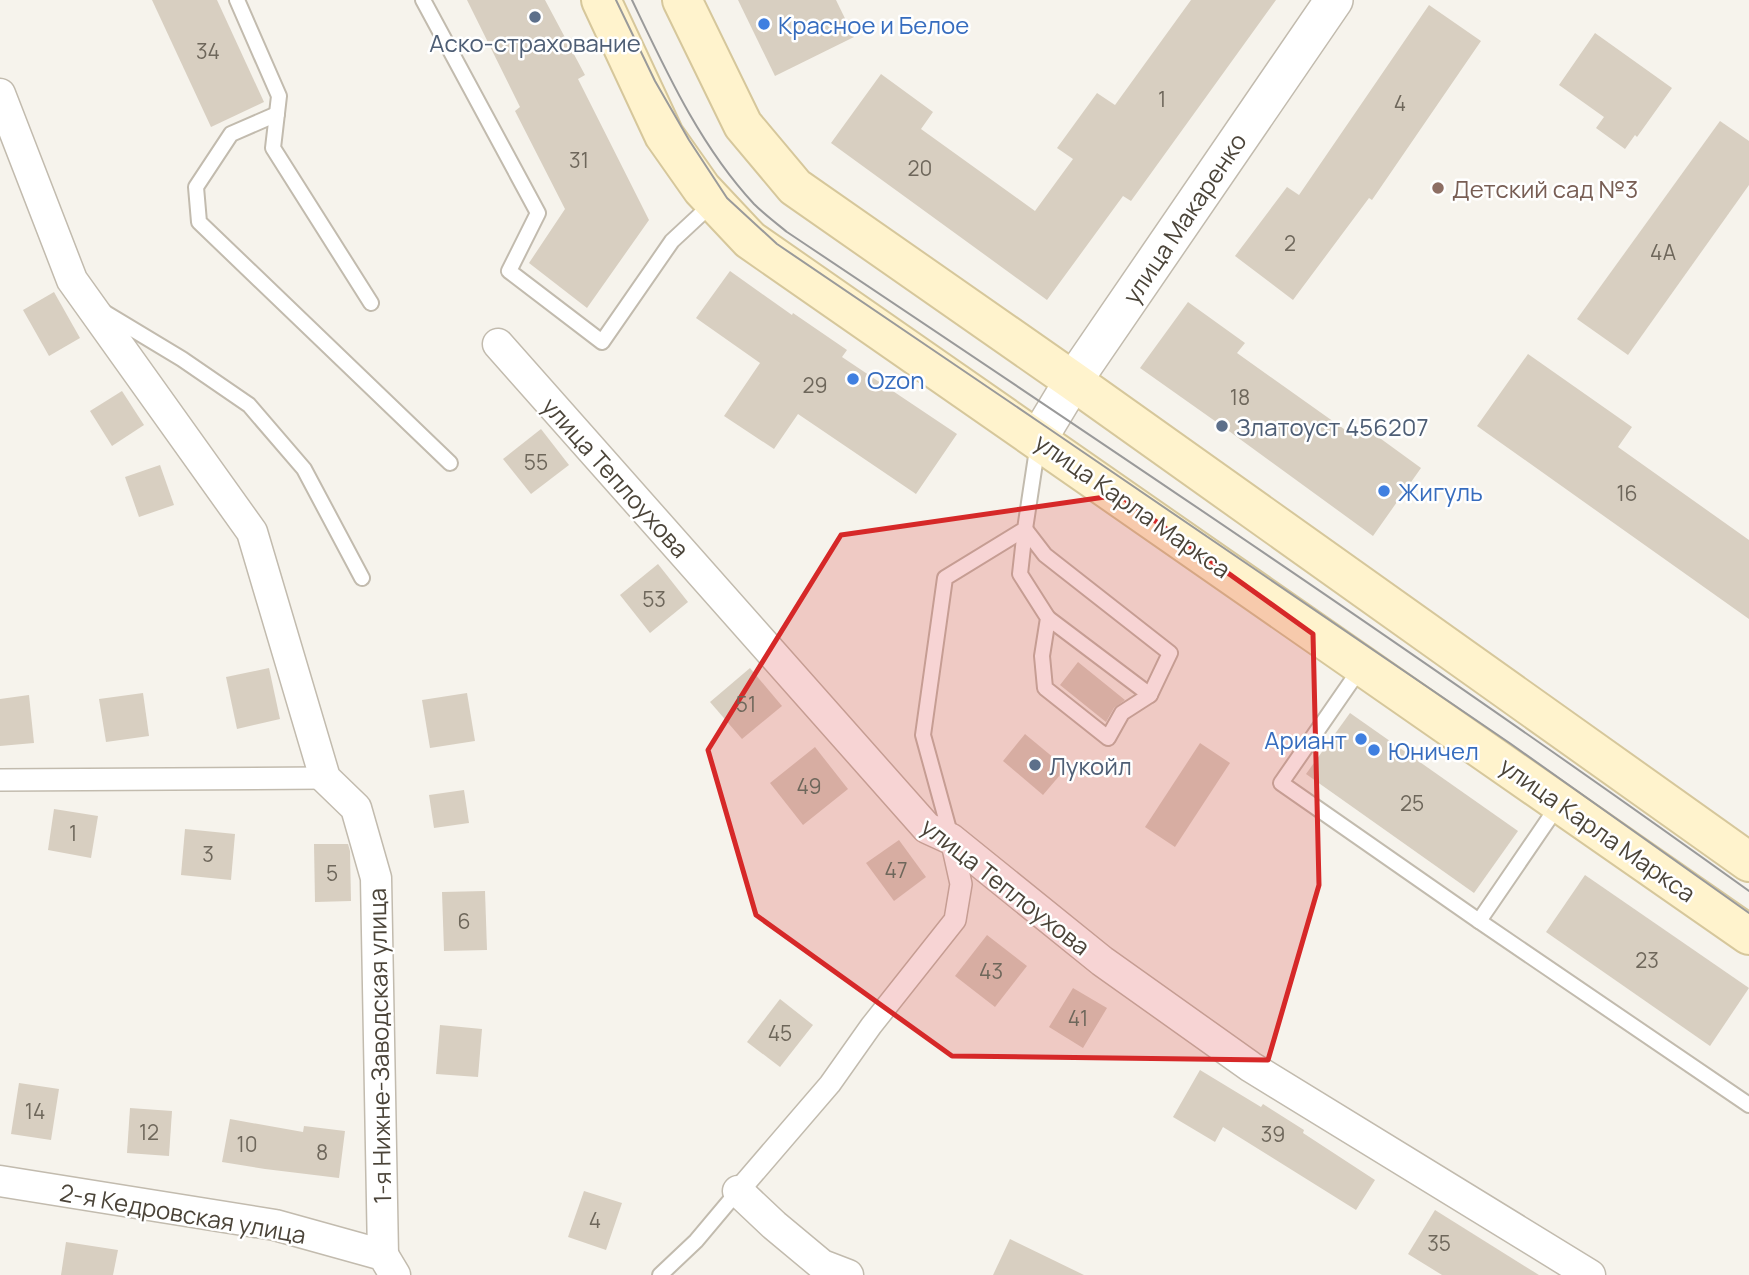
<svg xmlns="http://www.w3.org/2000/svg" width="1749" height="1275" font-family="Manrope,sans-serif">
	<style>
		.building { fill: #d8cfc1 }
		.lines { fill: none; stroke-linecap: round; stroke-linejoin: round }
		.service-casing { stroke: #c2bbae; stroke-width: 18 }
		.pedestrian-casing { stroke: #c2bbae; stroke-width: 24 }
		.minor-casing { stroke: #c2bbae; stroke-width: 33 }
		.tertiary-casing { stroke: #c2bbae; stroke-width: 40 }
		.secondary-casing { stroke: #d6c79b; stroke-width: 42 }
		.service { stroke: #fff; stroke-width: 14 }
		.pedestrian { stroke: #fff; stroke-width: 21 }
		.minor { stroke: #fff; stroke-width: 30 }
		.tertiary { stroke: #fff; stroke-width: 37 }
		.secondary { stroke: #fff3cd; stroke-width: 38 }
		.tram { stroke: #9a9a9a; stroke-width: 2 }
		.marked { fill: #d62828; fill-opacity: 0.2; stroke: #d62828; stroke-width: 5; stroke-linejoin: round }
		.service-dot { fill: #5c6f8a; stroke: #fff; stroke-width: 2.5 }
		.shop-dot { fill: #3f7fe0; stroke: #fff; stroke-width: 2.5 }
		.education-dot { fill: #8d6e63; stroke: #fff; stroke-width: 2.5 }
		.labels { text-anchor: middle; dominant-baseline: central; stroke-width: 5; stroke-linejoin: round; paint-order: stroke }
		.number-label { font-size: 21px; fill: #6e675b }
		.shop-label { font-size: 24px; fill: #366cbe; stroke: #fff; text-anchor: start }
		.service-label { font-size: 24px; fill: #4e5e75; stroke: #fff; text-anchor: start }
		.education-label { font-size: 24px; fill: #785e54; stroke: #fff; text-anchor: start }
		.street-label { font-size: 24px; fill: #4b4439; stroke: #fff }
	</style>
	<rect width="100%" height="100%" fill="#f6f3ec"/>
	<g class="building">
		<path d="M152,0H217L264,102L211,127Z"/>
		<path d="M467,0H545L585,75L578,79L649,220L587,308L529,263L565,209L515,111L520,107Z"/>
		<path d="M738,0H836L854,37L775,76Z"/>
		<path d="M1191,0H1276L1131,201L1123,196L1047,300L831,143L881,74L933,112L921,129L1035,211L1073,159L1057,148L1097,93L1115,105Z"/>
		<path d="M1429,5L1481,41L1372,200L1369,198L1293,300L1235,256L1287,187L1299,195Z"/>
		<path d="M1595,33L1672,88L1637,137L1635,135L1625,149L1596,128L1604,117L1559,85Z"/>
		<path d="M1720,121L1749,141V185L1628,355L1577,319Z"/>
		<path d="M730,271L792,315L793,313L847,350L842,357L957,434L916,494L798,414L774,449L724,416L760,363L696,318Z"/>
		<path d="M54,292L80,338L49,356L23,310Z"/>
		<path d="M1188,302L1245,343L1237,353L1358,439L1366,428L1421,468L1373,536L1222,426L1140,368Z"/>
		<path d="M1528,354L1632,427L1618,447L1749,540V619L1477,426Z"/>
		<path d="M122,391L144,425L112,446L90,411Z"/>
		<path d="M541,429L569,465L531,494L503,459Z"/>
		<path d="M160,465L174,505L139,517L125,477Z"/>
		<path d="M658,564L688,602L650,633L620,595Z"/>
		<path d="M1078,662L1125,700L1114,708L1106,722L1060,685Z"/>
		<path d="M269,668L280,719L237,729L226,677Z"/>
		<path d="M750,668L782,706L742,739L710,702Z"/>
		<path d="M143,693L149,736L106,742L99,699Z"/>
		<path d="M467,693L475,741L430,748L422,700Z"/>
		<path d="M29,695L34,743L0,746V699Z"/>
		<path d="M1350,713L1518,831L1474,893L1306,774Z"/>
		<path d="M1025,734L1066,768L1043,795L1003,761Z"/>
		<path d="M1200,743L1230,763L1175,847L1145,827Z"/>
		<path d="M815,747L848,789L803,825L770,783Z"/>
		<path d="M464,790L469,823L434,828L429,795Z"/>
		<path d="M54,809L98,816L91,858L48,850Z"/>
		<path d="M185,829L235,834L231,880L181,875Z"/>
		<path d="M899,840L926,877L894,901L866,863Z"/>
		<path d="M314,844H348L350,851L351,901L315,902Z"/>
		<path d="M1585,875L1749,988L1710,1046L1546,932Z"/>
		<path d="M485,891L487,950L444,951L442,892Z"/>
		<path d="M987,935L1027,966L995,1007L955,976Z"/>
		<path d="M1073,988L1107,1008L1083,1048L1049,1027Z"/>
		<path d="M780,999L813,1025L780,1067L747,1042Z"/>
		<path d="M440,1025L482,1029L478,1077L436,1074Z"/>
		<path d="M1200,1070L1261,1107L1263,1104L1304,1130L1303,1133L1375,1180L1356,1210L1223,1127L1215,1142L1173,1117Z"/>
		<path d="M19,1083L59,1089L51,1140L11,1134Z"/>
		<path d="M130,1108L172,1111L169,1156L127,1153Z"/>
		<path d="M230,1119L303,1132L304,1126L345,1131L339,1178L265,1169L222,1162Z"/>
		<path d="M584,1191L622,1203L606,1250L568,1237Z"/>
		<path d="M1435,1210L1539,1275H1442L1408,1254Z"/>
		<path d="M1010,1239L1084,1275H993Z"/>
		<path d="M66,1242L118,1250L113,1275H61Z"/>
	</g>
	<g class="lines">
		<g class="service-casing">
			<g id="service">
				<path d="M237,0L279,96L273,148L371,303"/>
				<path d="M423,0L538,213L509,271L602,342L672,241L714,202"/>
				<path d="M277,114L231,134L196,187L199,222L450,463"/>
				<path d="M104,312L182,359L249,405L304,469L362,578"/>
				<path d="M1025,529L1045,555L1170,653L1150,695L1122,713L1108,738L1045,688L1042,656L1048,618L1020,574Z"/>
				<path d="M1048,618L1150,695"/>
				<path d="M1362,666L1281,783L1479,921"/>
				<path d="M1559,804L1479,921L1749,1105"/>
				<path d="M951,837L923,735L945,578L1025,529L1038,443"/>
				<path d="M660,1275L696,1241L738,1191"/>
			</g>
		</g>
		<g class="pedestrian-casing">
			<g id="pedestrian">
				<path d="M0,780L325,778"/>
				<path d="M738,1191L830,1084L871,1026L955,920L961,884L951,839"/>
			</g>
		</g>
		<g class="minor-casing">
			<g id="minor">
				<path d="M0,94L72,280L252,532L325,778L356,808L376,878L383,1255"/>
				<path d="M498,344L927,828L951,839L1102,961L1251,1067L1590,1275"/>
				<path d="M0,1181L275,1225L383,1255L395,1275"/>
				<path d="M738,1191L774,1225L822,1265L848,1275"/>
			</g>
		</g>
		<g class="tertiary-casing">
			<path id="tertiary" d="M1038,439L1073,381L1334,0"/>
		</g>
		<g class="secondary-casing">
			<g id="secondary">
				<path d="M601,0L664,135L702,189L750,240L1749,935"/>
				<path d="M682,0L743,125L795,187L1073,381L1749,862"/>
			</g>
		</g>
		<use href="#service" class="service"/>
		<use href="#pedestrian" class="pedestrian"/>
		<use href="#minor" class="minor"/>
		<use href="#tertiary" class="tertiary"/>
		<use href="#secondary" class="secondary"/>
		<g class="tram">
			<path d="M616,0L655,81L689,140L727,198L777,244L1045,426L1511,744L1749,913"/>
			<path d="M632,0C666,71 700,146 754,204C764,214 776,223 787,232C1110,448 1433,664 1749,891"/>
		</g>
	</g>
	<path class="marked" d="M1119,495L1313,634L1319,885L1268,1060L952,1056L756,915L708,750L841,535Z"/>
	<g class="service-dot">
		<circle cx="535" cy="17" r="7"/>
		<circle cx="1222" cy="426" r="7"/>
		<circle cx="1035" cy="765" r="7"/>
	</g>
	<g class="shop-dot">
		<circle cx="764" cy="24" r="7"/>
		<circle cx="853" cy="379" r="7"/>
		<circle cx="1384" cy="491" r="7"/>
		<circle cx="1361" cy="739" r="7"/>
		<circle cx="1374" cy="750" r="7"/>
	</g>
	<circle class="education-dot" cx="1438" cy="188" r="7"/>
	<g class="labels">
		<g class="number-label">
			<text x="208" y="51">34</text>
			<text x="1162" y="99">1</text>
			<text x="1400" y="103">4</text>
			<text x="579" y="160">31</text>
			<text x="920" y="168">20</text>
			<text x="1290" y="243">2</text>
			<text x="1663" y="252">4А</text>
			<text x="815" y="385">29</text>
			<text x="1240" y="397">18</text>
			<text x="536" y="462">55</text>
			<text x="1627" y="493">16</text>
			<text x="654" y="599">53</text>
			<text x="746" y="704">51</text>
			<text x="809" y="786">49</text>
			<text x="1412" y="803">25</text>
			<text x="73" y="833">1</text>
			<text x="208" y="854">3</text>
			<text x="896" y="870">47</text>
			<text x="332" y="873">5</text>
			<text x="464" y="921">6</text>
			<text x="1647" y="960">23</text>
			<text x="991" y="971">43</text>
			<text x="1078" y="1018">41</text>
			<text x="780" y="1033">45</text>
			<text x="35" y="1111">14</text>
			<text x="149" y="1132">12</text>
			<text x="1273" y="1134">39</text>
			<text x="247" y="1144">10</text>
			<text x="322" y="1152">8</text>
			<text x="595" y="1220">4</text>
			<text x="1439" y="1243">35</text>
		</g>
		<g class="shop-label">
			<text x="778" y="24">Красное и Белое</text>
			<text x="867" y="379">Ozon</text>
			<text x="1398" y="491">Жигуль</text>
			<text x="1347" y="739" text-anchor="end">Ариант</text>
			<text x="1388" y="750">Юничел</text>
		</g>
		<g class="service-label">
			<text x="535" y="42" text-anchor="middle">Аско-страхование</text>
			<text x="1236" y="426">Златоуст 456207</text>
			<text x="1049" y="765">Лукойл</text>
		</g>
		<g class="education-label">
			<text x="1452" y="188">Детский сад №3</text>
		</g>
		<g class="street-label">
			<text transform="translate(1184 218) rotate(-56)">улица Макаренко</text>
			<text transform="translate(616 477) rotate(48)">улица Теплоухова</text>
			<text transform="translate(1133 505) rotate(35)">улица Карла Маркса</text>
			<text transform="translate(1598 829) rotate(35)">улица Карла Маркса</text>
			<text transform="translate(1006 886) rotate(38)">улица Теплоухова</text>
			<text transform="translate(379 1046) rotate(-91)">1-я Нижне-Заводская улица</text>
			<text transform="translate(183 1213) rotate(10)">2-я Кедровская улица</text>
		</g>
	</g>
</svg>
